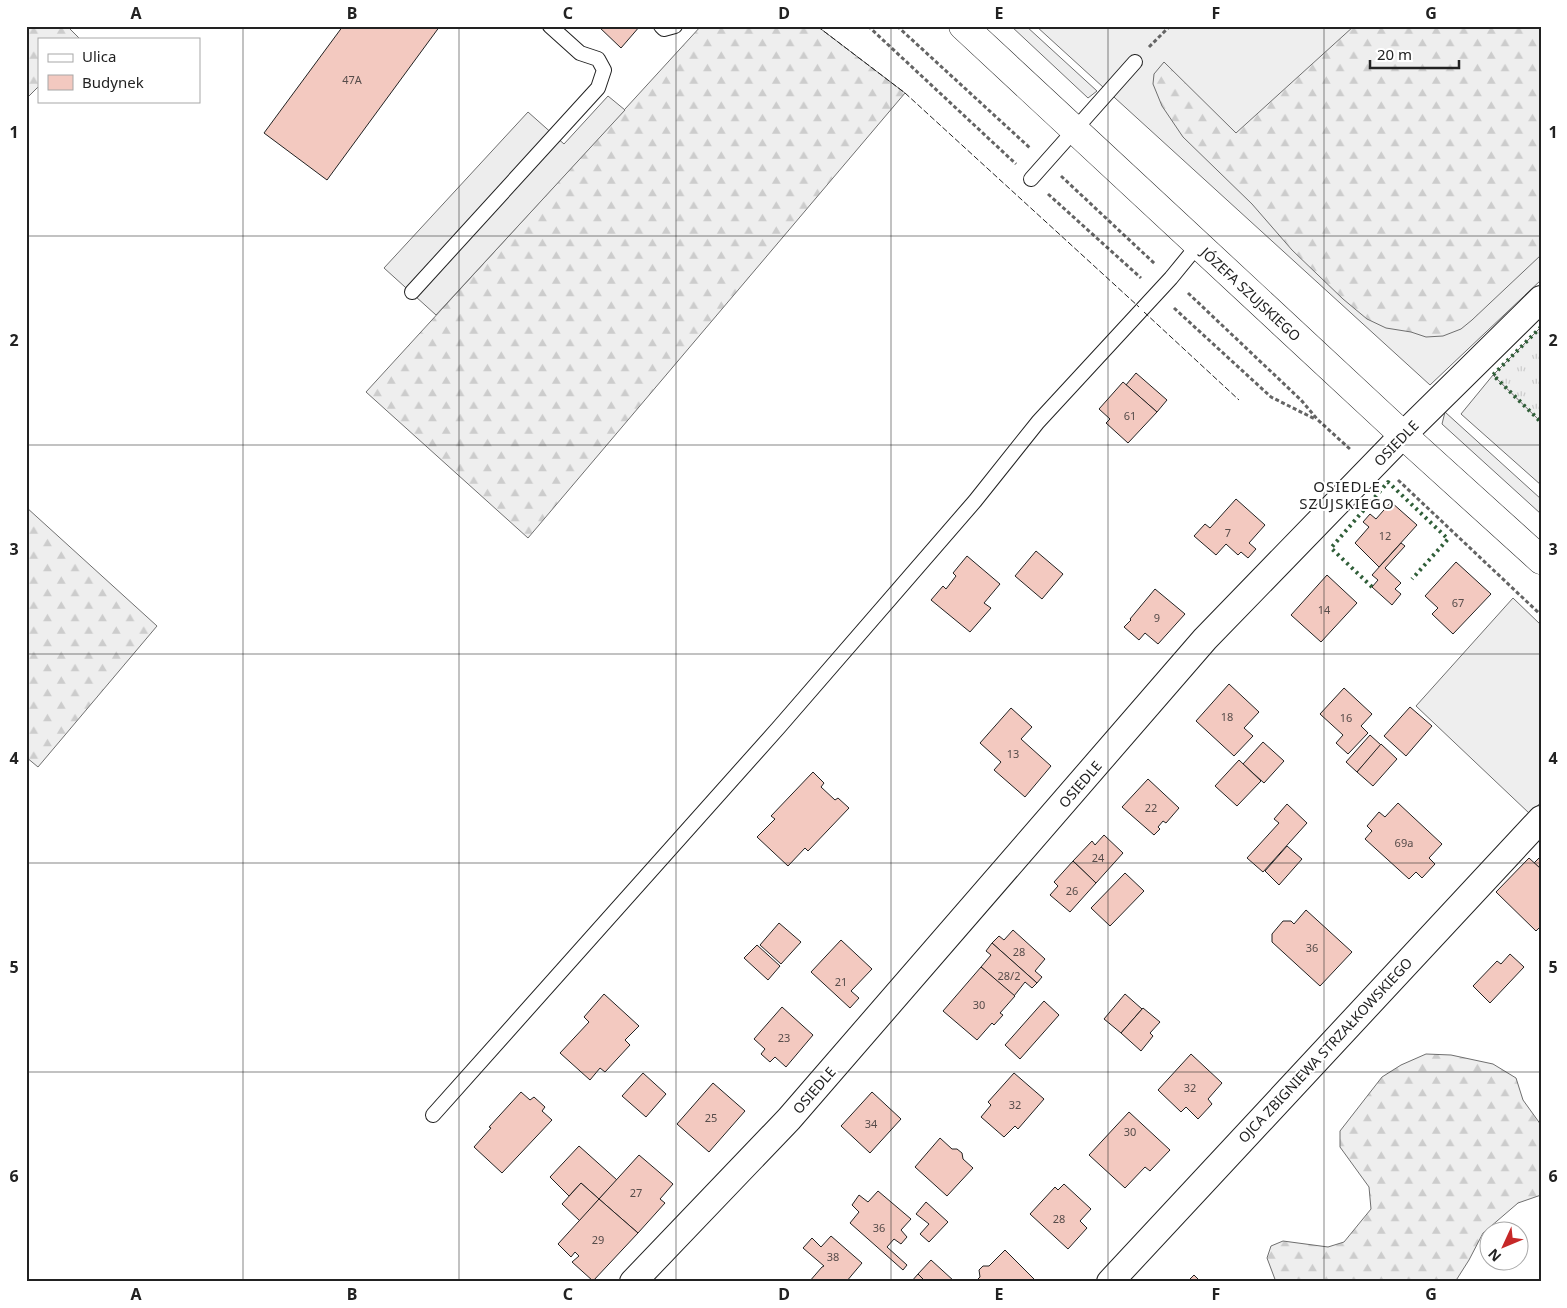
<svg xmlns="http://www.w3.org/2000/svg" width="1567" height="1308" font-family="'Noto Sans',sans-serif">
	<style>
		.grass { fill: #eee; stroke: #6f6f6f }
		.forest { fill: url(#forest-firs); stroke: #6f6f6f }
		.park { fill: url(#park-tufts); stroke: #6f6f6f }
		.parking { fill: #ededed; stroke: #6f6f6f }
		.building { fill: #f3c9c0; stroke: #222 }
		.lines { fill: none; stroke-linecap: round; stroke-linejoin: round }
		.service-casing { stroke: #222; stroke-width: 16 }
		.minor-casing { stroke: #222; stroke-width: 28 }
		.tertiary-casing { stroke: #222; stroke-width: 29 }
		.path { stroke: #646464; stroke-width: 3; stroke-dasharray: 4 2.5; stroke-linecap: butt }
		.service { stroke: #fff; stroke-width: 14 }
		.minor { stroke: #fff; stroke-width: 26 }
		.tertiary { stroke: #fff; stroke-width: 28 }
		.hedge { stroke: #2f5e38; stroke-width: 4; stroke-dasharray: 2.5 4; stroke-linecap: butt }
		.fence { stroke: #222; stroke-width: 1; stroke-dasharray: 6 2.5; stroke-linecap: butt }
		.grid { fill: none; stroke: #222; stroke-width: 1; stroke-opacity: 0.55 }
		.labels { text-anchor: middle; dominant-baseline: central; stroke-width: 4; stroke-linejoin: round; paint-order: stroke }
		.number-label { font-size: 11px; fill: #564c4a }
		.street-label { font-size: 14px; fill: #222; stroke: #fff }
		.neighbourhood-label { font-size: 15px; letter-spacing: 1px; fill: #222; stroke: #fff }
		.neatline { fill: none; stroke: #222; stroke-width: 2 }
		.grid-label { font-size: 16px; text-anchor: middle; font-weight: bold; fill: #222 }
	</style>
	<defs>
		<pattern id="forest-firs" width="22" height="20" patternUnits="userSpaceOnUse" patternTransform="scale(1.25)"><rect width="22" height="20" fill="#eee"/><path d="M5 1l3.5 6h-7zM16 11l3.5 6h-7z" fill="#ccc"/></pattern>
		<pattern id="park-tufts" width="24" height="20" patternUnits="userSpaceOnUse" patternTransform="scale(1.25)"><rect width="24" height="20" fill="#eee"/><path d="M3 7l-1-3M5 7V3M7 7l1-3M15 17l-1-3M17 17v-4M19 17l1-3" fill="none" stroke="#ccc"/></pattern>
	</defs>
	<rect width="100%" height="100%" fill="#fff"/>
	<g class="grass">
		<path d="M1011,26H1026L1097,91L1088,98Z"/>
		<path d="M1036,26H1541V280L1430,385Z"/>
		<path d="M1541,327V485L1461,414L1493,375Z"/>
		<path d="M1445,412L1541,499V514L1442,424Z"/>
		<path d="M1513,598L1541,625V802L1530,814L1416,706Z"/>
	</g>
	<g class="forest">
		<path d="M26,26H67L80,39H39V86L26,99Z"/>
		<path d="M701,26H817L905,93L528,538L366,392Z"/>
		<path d="M1354,26H1541V255L1472,320L1461,329L1443,336L1426,337L1411,332L1386,328L1367,319L1343,299L1292,250L1252,204L1183,137L1162,106L1153,84L1154,74L1164,62L1236,133Z"/>
		<path d="M26,507L157,626L38,767L26,757Z"/>
		<path d="M1426,1054L1451,1055L1493,1064L1516,1078L1523,1100L1541,1125V1195L1518,1203L1483,1233L1469,1260L1455,1282H1276L1267,1258L1271,1246L1283,1241L1328,1247L1344,1242L1371,1209L1369,1187L1340,1147V1131L1382,1077L1401,1065Z"/>
	</g>
	<path class="park" d="M1541,327V422L1493,375Z"/>
	<path class="parking" d="M608,96L625,110L436,315L384,268L528,112L564,144Z"/>
	<g class="building">
		<path d="M343,26H440L327,180L264,133Z"/>
		<path d="M598,26H640L621,48Z"/>
		<path d="M1136,373L1167,400L1157,412L1126,385Z"/>
		<path d="M1123,382L1157,412L1128,443L1106,423L1110,419L1099,409Z"/>
		<path d="M1236,499L1265,525L1249,543L1256,549L1248,558L1241,552L1238,555L1226,544L1216,555L1194,536L1205,524L1210,528Z"/>
		<path d="M1391,502L1417,525L1379,567L1355,543L1369,527L1363,522L1370,514L1376,519Z"/>
		<path d="M1401,543L1405,546L1385,568L1401,583L1395,589L1401,594L1392,605L1372,587L1378,580L1372,575Z"/>
		<path d="M1036,551L1063,574L1042,599L1015,576Z"/>
		<path d="M967,556L1000,584L984,603L991,608L970,632L931,600L943,586L946,589L956,576L953,573Z"/>
		<path d="M1456,562L1491,594L1453,634L1432,614L1438,608L1425,596Z"/>
		<path d="M1327,575L1357,603L1321,642L1291,615Z"/>
		<path d="M1155,589L1185,614L1158,644L1145,633L1139,640L1124,627L1131,620L1130,619Z"/>
		<path d="M1229,684L1259,712L1244,728L1253,736L1234,756L1196,721Z"/>
		<path d="M1344,688L1372,714L1361,726L1368,733L1348,754L1336,743L1343,735L1320,714Z"/>
		<path d="M1410,707L1432,726L1406,756L1384,736Z"/>
		<path d="M1011,708L1032,727L1021,739L1051,766L1025,797L994,770L1001,762L980,743Z"/>
		<path d="M1370,735L1381,745L1357,772L1346,762Z"/>
		<path d="M1263,742L1284,761L1264,783L1243,764Z"/>
		<path d="M1381,744L1397,759L1373,786L1357,772Z"/>
		<path d="M1239,760L1261,781L1237,806L1215,786Z"/>
		<path d="M813,772L824,783L821,787L835,800L838,798L849,808L808,851L805,848L788,866L757,837L775,819L771,816Z"/>
		<path d="M1148,779L1179,808L1166,823L1163,821L1158,827L1160,829L1154,835L1122,807Z"/>
		<path d="M1398,803L1442,844L1429,858L1435,864L1422,878L1416,872L1409,879L1365,839L1372,831L1367,826L1379,812L1385,817Z"/>
		<path d="M1287,804L1307,823L1263,872L1247,858L1279,823L1274,819Z"/>
		<path d="M1104,835L1123,853L1096,883L1073,861L1092,841L1095,845Z"/>
		<path d="M1287,846L1302,859L1279,885L1265,871Z"/>
		<path d="M1541,856V869L1534,863Z"/>
		<path d="M1529,858L1541,869V926L1536,931L1496,892Z"/>
		<path d="M1073,861L1096,883L1070,912L1050,895L1058,886L1054,882Z"/>
		<path d="M1125,873L1144,891L1110,926L1091,908Z"/>
		<path d="M1306,910L1352,952L1320,986L1272,942V934L1283,921H1291L1294,924Z"/>
		<path d="M779,923L801,942L781,964L760,945Z"/>
		<path d="M1013,930L1045,959L1035,971L1042,977L1037,983L992,943L999,936L1004,940Z"/>
		<path d="M841,940L872,969L851,991L859,998L850,1008L811,972Z"/>
		<path d="M992,943L1037,983L1032,988L1025,982L1014,996L981,967L991,955L986,951Z"/>
		<path d="M757,945L780,966L768,980L744,958Z"/>
		<path d="M1510,954L1524,967L1490,1003L1473,986L1497,961L1501,964Z"/>
		<path d="M981,967L1015,996L1000,1013L1003,1015L994,1025L992,1023L977,1040L943,1011Z"/>
		<path d="M604,994L639,1026L625,1040L630,1045L605,1072L600,1068L590,1080L560,1053L589,1022L584,1017Z"/>
		<path d="M1125,994L1142,1009L1121,1033L1104,1019Z"/>
		<path d="M1044,1001L1059,1015L1020,1059L1005,1045Z"/>
		<path d="M782,1007L813,1035L786,1067L775,1057L770,1062L761,1054L765,1049L754,1039Z"/>
		<path d="M1143,1008L1160,1022L1150,1033L1153,1036L1141,1051L1121,1033Z"/>
		<path d="M1191,1054L1222,1083L1208,1099L1212,1104L1198,1119L1186,1107L1181,1112L1158,1090Z"/>
		<path d="M643,1073L666,1094L646,1117L622,1096Z"/>
		<path d="M1014,1073L1044,1099L1018,1129L1015,1126L1004,1137L981,1117L991,1105L988,1102Z"/>
		<path d="M713,1083L745,1111L709,1152L677,1124Z"/>
		<path d="M521,1092L530,1100L534,1097L545,1107L542,1111L552,1120L502,1173L474,1147L491,1128L489,1127Z"/>
		<path d="M872,1092L901,1119L870,1153L841,1126Z"/>
		<path d="M1129,1112L1170,1150L1150,1171L1145,1167L1125,1188L1089,1155Z"/>
		<path d="M940,1138L952,1149H957L962,1153L963,1159L973,1168L947,1196L915,1167Z"/>
		<path d="M579,1146L617,1180L599,1199L581,1183L569,1196L550,1177Z"/>
		<path d="M639,1155L673,1184L660,1199L665,1203L638,1233L599,1199Z"/>
		<path d="M581,1183L599,1199L580,1221L562,1204Z"/>
		<path d="M1064,1184L1091,1209L1080,1221L1087,1228L1068,1249L1030,1214L1055,1187L1058,1190Z"/>
		<path d="M878,1191L911,1219L901,1230L907,1237L901,1244L894,1239L887,1247L907,1265L903,1270L850,1223L859,1212L852,1205L859,1195L868,1202Z"/>
		<path d="M599,1199L638,1233L593,1281L572,1262L579,1256L575,1252L571,1257L558,1244Z"/>
		<path d="M926,1202L948,1222L929,1242L920,1234L929,1224L916,1214Z"/>
		<path d="M831,1236L862,1263L846,1282H809L822,1267L824,1266L803,1248L812,1238L821,1247Z"/>
		<path d="M1005,1250L1035,1280L1034,1282H975L980,1277L979,1270L983,1266H989Z"/>
		<path d="M931,1260L954,1281L953,1282H926L918,1274Z"/>
		<path d="M918,1274L926,1282H911Z"/>
		<path d="M1194,1275L1201,1282H1187Z"/>
	</g>
	<g class="lines">
		<g class="service-casing">
			<g id="service">
				<path d="M661,26L664,29L675,26"/>
				<path d="M1031,179L1135,62"/>
				<path d="M412,292L598,88L604,70L598,59L580,53L550,26"/>
				<path d="M433,1115L780,726L975,501L1038,422L1171,278L1198,245"/>
			</g>
		</g>
		<g class="minor-casing">
			<g id="minor">
				<path d="M633,1282L789,1119L1205,639L1403,435L1541,299"/>
				<path d="M1110,1282L1541,819"/>
			</g>
		</g>
		<g class="tertiary-casing">
			<path id="tertiary" d="M963,26L1403,435L1541,560"/>
		</g>
		<g class="path">
			<path d="M868,26L1016,164"/>
			<path d="M897,26L1030,148"/>
			<path d="M1149,47L1170,26"/>
			<path d="M1061,176L1155,264"/>
			<path d="M1048,194L1141,278"/>
			<path d="M1188,293L1301,400L1318,420L1351,450"/>
			<path d="M1174,308L1271,397L1315,419"/>
			<path d="M1398,480L1541,615"/>
		</g>
		<use href="#service" class="service"/>
		<use href="#minor" class="minor"/>
		<use href="#tertiary" class="tertiary"/>
		<g class="hedge">
			<path d="M1541,327L1493,375L1541,422"/>
			<path d="M1372,587L1331,548L1388,482L1448,539L1412,579"/>
		</g>
		<g class="fence">
			<path d="M817,26L905,93L1139,307"/>
			<path d="M1144,312L1239,400"/>
		</g>
	</g>
	<path class="grid" d="M243,26V1282M459,26V1282M676,26V1282M891,26V1282M1108,26V1282M1324,26V1282M26,236H1541M26,445H1541M26,654H1541M26,863H1541M26,1072H1541"/>
	<g class="labels">
		<g class="number-label">
			<text x="352" y="79">47A</text>
			<text x="1130" y="415">61</text>
			<text x="1228" y="532">7</text>
			<text x="1385" y="535">12</text>
			<text x="1458" y="602">67</text>
			<text x="1324" y="609">14</text>
			<text x="1157" y="617">9</text>
			<text x="1227" y="716">18</text>
			<text x="1346" y="717">16</text>
			<text x="1013" y="753">13</text>
			<text x="1151" y="807">22</text>
			<text x="1404" y="842">69a</text>
			<text x="1098" y="857">24</text>
			<text x="1072" y="890">26</text>
			<text x="1312" y="947">36</text>
			<text x="1019" y="951">28</text>
			<text x="1009" y="975">28/2</text>
			<text x="841" y="981">21</text>
			<text x="979" y="1004">30</text>
			<text x="784" y="1037">23</text>
			<text x="1190" y="1087">32</text>
			<text x="1015" y="1104">32</text>
			<text x="711" y="1117">25</text>
			<text x="871" y="1123">34</text>
			<text x="1130" y="1131">30</text>
			<text x="636" y="1192">27</text>
			<text x="1059" y="1218">28</text>
			<text x="879" y="1227">36</text>
			<text x="598" y="1239">29</text>
			<text x="833" y="1256">38</text>
		</g>
		<g class="street-label">
			<text transform="translate(1251 294) rotate(43)">JÓZEFA SZUJSKIEGO</text>
			<text transform="translate(1396 443) rotate(-46)">OSIEDLE</text>
			<text transform="translate(1080 784) rotate(-49)">OSIEDLE</text>
			<text transform="translate(1325 1050) rotate(-47)">OJCA ZBIGNIEWA STRZAŁKOWSKIEGO</text>
			<text transform="translate(814 1090) rotate(-49)">OSIEDLE</text>
		</g>
		<g class="neighbourhood-label">
			<text x="1347" y="486">OSIEDLE<tspan x="1347" dy="17">SZUJSKIEGO</tspan></text>
		</g>
	</g>
	<rect width="1567" height="1308" fill="none" stroke="#ffffff" stroke-width="55"/>
	<rect x="38" y="38" width="162" height="65" fill="#ffffff" stroke="#a7a7a7"/>
	<rect x="48" y="54" width="25" height="8" fill="#ffffff" stroke="#a7a7a7"/>
	<text x="82" y="62" font-size="15" fill="#222222">Ulica</text>
	<rect x="48" y="75" width="25" height="15" fill="#f3c9c0" stroke="#a7a7a7"/>
	<text x="82" y="88" font-size="15" fill="#222222">Budynek</text>
	<g transform="translate(1504 1246) rotate(226)"><circle r="24" fill="#ffffff" stroke="#a7a7a7"/>
	<path d="M0-4L9 19L0 12L-9 19Z" fill="#c62828"/>
	<text y="-8" font-size="14" font-weight="bold" text-anchor="middle" fill="#222222">N</text>
	</g>
	<path d="M1370 60v8h89v-8" fill="none" stroke="#222222" stroke-width="2.5"/>
	<text x="1377" y="60" font-size="15" fill="#222222" stroke="#ffffff" stroke-width="4" paint-order="stroke">20 m</text>
	<rect x="28" y="28" width="1512" height="1252" class="neatline"/>
	<g class="grid-label">
		<text x="136" y="19">A</text>
		<text x="352" y="19">B</text>
		<text x="568" y="19">C</text>
		<text x="784" y="19">D</text>
		<text x="999" y="19">E</text>
		<text x="1216" y="19">F</text>
		<text x="1431" y="19">G</text>
		<text x="14" y="138">1</text>
		<text x="1553" y="138">1</text>
		<text x="14" y="346">2</text>
		<text x="1553" y="346">2</text>
		<text x="14" y="555">3</text>
		<text x="1553" y="555">3</text>
		<text x="14" y="764">4</text>
		<text x="1553" y="764">4</text>
		<text x="14" y="973">5</text>
		<text x="1553" y="973">5</text>
		<text x="14" y="1182">6</text>
		<text x="1553" y="1182">6</text>
		<text x="136" y="1300">A</text>
		<text x="352" y="1300">B</text>
		<text x="568" y="1300">C</text>
		<text x="784" y="1300">D</text>
		<text x="999" y="1300">E</text>
		<text x="1216" y="1300">F</text>
		<text x="1431" y="1300">G</text>
	</g>
</svg>
